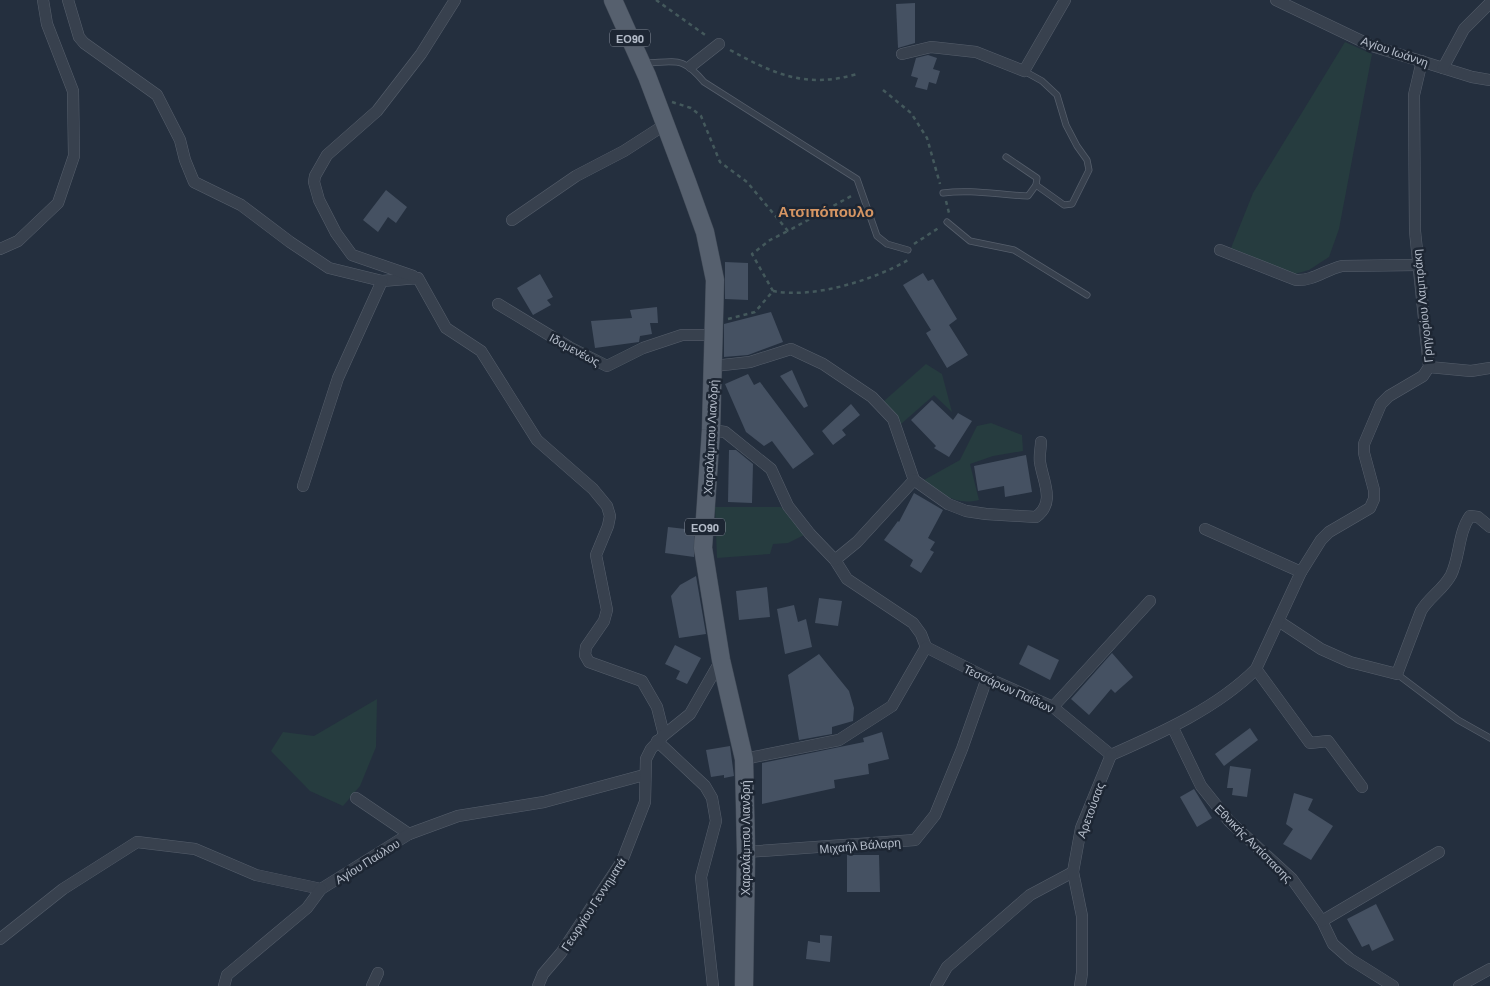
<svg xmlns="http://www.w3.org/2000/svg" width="1490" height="986" font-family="Barlow,sans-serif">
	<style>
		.green { fill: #263c3f }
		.building { fill: #455162 }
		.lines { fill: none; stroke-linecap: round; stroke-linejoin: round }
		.lane-casing { stroke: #565f6c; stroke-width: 7 }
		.street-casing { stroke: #565f6c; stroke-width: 12 }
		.primary-casing { stroke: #414a57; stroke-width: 19 }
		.path { stroke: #44595c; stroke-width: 2.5; stroke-dasharray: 4 4; stroke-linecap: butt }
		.lane { stroke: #38414e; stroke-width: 5.5 }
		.street { stroke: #38414e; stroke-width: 11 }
		.primary { stroke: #56606e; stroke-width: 18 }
		.labels { text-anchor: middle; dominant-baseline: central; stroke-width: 5; stroke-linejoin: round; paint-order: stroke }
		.shield { fill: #1d2633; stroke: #878f9c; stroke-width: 1 }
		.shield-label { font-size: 11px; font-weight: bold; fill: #b4bcc9 }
		.street-label { font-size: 12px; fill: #b4bcc9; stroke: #1d2633 }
		.quarter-label { font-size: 15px; font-weight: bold; fill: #d59563; stroke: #1d2633 }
	</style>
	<rect width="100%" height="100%" fill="#242f3e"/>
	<g class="green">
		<path d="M1345,42L1372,54L1339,229L1329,257L1309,270L1295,274L1231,248L1253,193Z"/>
		<path d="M926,364L942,374L952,412L934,395L901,424L884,401Z"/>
		<path d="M991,423L1022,435L1023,451L993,456L970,464L979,500C955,506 942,494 924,480L960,460L977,426Z"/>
		<path d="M715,507H781L804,535L788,543L773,544L770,554L717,558Z"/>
		<path d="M377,699L376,747L360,786L343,806L310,791L271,751L283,732L314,736Z"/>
	</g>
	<g class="building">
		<path d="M915,3V43L898,48L896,4Z"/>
		<path d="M928,55L937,58L933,69L940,71L936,84L929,82L927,90L915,87L918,78L911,76L916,58Z"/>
		<path d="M386,190L407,207L396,223L388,217L378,232L363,220Z"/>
		<path d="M725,262L748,263V300L725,299Z"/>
		<path d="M923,273L928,281L933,279L957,319L949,325L968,355L947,368L926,333L931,330L903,285Z"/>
		<path d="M540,274L553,297L547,300L551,305L533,315L517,288Z"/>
		<path d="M657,307L658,323H650L652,334L640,336L639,342L595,348L591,321L632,318L630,310Z"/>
		<path d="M771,312L783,342L748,355L724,357V324Z"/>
		<path d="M792,370L808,406L804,408L780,376Z"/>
		<path d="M748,374L754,385L760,382L814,454L793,469L772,441L764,446L746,432L725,384Z"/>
		<path d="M932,400L953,420L958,413L972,421L949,457L934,448L936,446L911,420Z"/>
		<path d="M851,404L860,415L842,430L846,435L833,445L822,431Z"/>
		<path d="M729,450H736L753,464L752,503L728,502Z"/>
		<path d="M1026,455L1032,492L1005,497L1004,486L978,491L974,466Z"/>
		<path d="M914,493L943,510L928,538L935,542L930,550L934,552L921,573L910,566L913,560L884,540L898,521L899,522Z"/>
		<path d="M668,527L694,530V557L665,553Z"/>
		<path d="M696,576L706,634L679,638L671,596L680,585Z"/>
		<path d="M767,587L770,617L739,620L736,591Z"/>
		<path d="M819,598L842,601L838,626L815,623Z"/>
		<path d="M794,605L798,622L806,619L812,647L785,654L777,609Z"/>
		<path d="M675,645L701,658L687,684L676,679L680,671L665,664Z"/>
		<path d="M1028,645L1059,660L1050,680L1019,664Z"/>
		<path d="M1112,653L1133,677L1115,693L1111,689L1089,715L1071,699Z"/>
		<path d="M819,654L849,691L854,708L853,721L832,727V734L799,740L788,675Z"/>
		<path d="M1250,728L1258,740L1224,766L1215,754Z"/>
		<path d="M882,732L889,759L868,764L869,774L834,780L835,788L762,804V763L864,742L863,738Z"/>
		<path d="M730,746L734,776L724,778V775L711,777L706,750Z"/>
		<path d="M1230,766L1251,769L1247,797L1232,795L1233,788H1227Z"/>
		<path d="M1194,789L1212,818L1197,827L1180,797Z"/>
		<path d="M1294,793L1313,799L1308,810L1333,826L1311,860L1283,844L1293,829L1286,824Z"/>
		<path d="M847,855H879L880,892H847Z"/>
		<path d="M1376,904L1394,940L1372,951L1369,944L1362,947L1347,919Z"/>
		<path d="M820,935L832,936L830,962L806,959L808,941L820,943Z"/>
	</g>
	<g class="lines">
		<g class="lane-casing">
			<g id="lane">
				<path d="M645,63C677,62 682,56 704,82L857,179L877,236L887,244L908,250"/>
				<path d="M1024,71L1042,81L1057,95L1066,125L1077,146L1087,160L1089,170L1072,204L1064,205L1036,185"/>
				<path d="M943,193C971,189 999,195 1028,196L1036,185L1037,178L1006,157"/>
				<path d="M947,222L970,241L1014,250L1087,295"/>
				<path d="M1397,674L1458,720L1490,738"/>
			</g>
		</g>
		<g class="street-casing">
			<g id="street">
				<path d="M68,0L79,37L84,43L157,95L180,140L185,160L194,182L241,205L290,242L329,268L382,281L418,278L446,328L481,351L537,440L593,489L607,506L610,516L608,526L596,555L607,610L604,621L586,647L585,655L589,662L642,681L657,707L664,735"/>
				<path d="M1276,0L1372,46L1472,77L1490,80"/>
				<path d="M902,54L931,47L976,52L1024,71L1065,0"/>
				<path d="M691,66L719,44"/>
				<path d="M1443,68L1464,29L1490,3"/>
				<path d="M512,220L576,176L624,151L666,124"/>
				<path d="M0,249L18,241L58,203L74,156L73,91L47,24L43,0"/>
				<path d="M1220,250L1296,280C1313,281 1325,270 1342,266L1418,265"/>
				<path d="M413,276L352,255L336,233L319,200L314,182L315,176L327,155L377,111L421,54L455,0"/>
				<path d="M498,304L569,347L607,366L643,348L682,335H713"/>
				<path d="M714,366L750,362L791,349L823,364L872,397L893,419L914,480L948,504L966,511L986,514L1036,517C1056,502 1043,482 1040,462C1039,455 1041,448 1041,442"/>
				<path d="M1429,367L1471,371L1490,368"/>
				<path d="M711,430L725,432L771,469L788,506L810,534L835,560L847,579L913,623L921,634L926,647L987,678L1053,707L1111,755"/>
				<path d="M303,486L338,378L382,281"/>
				<path d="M1205,529L1301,572"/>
				<path d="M835,560L857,542L914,480"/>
				<path d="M1280,622L1321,649L1350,662L1397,674L1421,611C1429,597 1443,590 1451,575C1460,557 1458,533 1470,516L1478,517L1490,527"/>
				<path d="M1256,669L1310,743L1328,741L1362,787"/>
				<path d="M1053,707L1150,601"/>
				<path d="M1173,728L1201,786L1229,821L1292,879L1322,921L1333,944L1350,959L1393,986"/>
				<path d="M657,741L705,786L712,798L716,821L701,877L713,986"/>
				<path d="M1111,755C1161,733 1217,708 1256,669L1301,572L1321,540L1329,532L1370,508L1374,499V490L1364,453V444L1381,404L1389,396L1423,376L1429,367L1415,231L1414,95L1422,61"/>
				<path d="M744,759L839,740L892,706L926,647"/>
				<path d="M356,798L409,834"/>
				<path d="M746,852L915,840L935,815L962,749L987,678"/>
				<path d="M1322,921L1439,852"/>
				<path d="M0,939L63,889L137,842L195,849L256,875L321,889L409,834L458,816L544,802L644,775"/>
				<path d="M224,986L227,975L307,908L321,889"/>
				<path d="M372,986L378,973"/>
				<path d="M538,986L543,974L561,953L622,861L645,802L646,759L651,749L664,735L690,714L721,660"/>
				<path d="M936,986L947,967L1030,895L1073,872"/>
				<path d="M1080,986L1082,973V916L1073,872L1081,828L1111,755"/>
				<path d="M1459,986L1490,969"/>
			</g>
		</g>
		<g class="primary-casing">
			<path id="primary" d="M613,0L647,76L687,182L705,232L715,280L711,430L703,548L721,660L744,759L746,852L744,986"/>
		</g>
		<g class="path">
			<path d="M656,0L708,37"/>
			<path d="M730,50C774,74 806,89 857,74"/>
			<path d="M883,90L911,113L927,138L940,184"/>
			<path d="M672,102L691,108L701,116L720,162L747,182L788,231L853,195"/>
			<path d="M946,201L949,213"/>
			<path d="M914,244L940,227"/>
			<path d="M773,291C813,299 874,280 908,260"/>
			<path d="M773,291L752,254L770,240L788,231"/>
			<path d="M728,319L755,312L773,291"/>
		</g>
		<use href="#lane" class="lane"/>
		<use href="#street" class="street"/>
		<use href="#primary" class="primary"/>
	</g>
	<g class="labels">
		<g class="shield">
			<rect x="610" y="29.5" width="40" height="17" rx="4"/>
			<rect x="685" y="518.5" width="40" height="17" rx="4"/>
		</g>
		<g class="shield-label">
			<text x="630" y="38">ΕΟ90</text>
			<text x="705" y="527">ΕΟ90</text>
		</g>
		<g class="street-label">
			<text transform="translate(1395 51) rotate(19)">Αγίου Ιωάννη</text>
			<text transform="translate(1422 306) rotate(-96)">Γρηγορίου Λαμπράκη</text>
			<text transform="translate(575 349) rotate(28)">Ιδομενέως</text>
			<text transform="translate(710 437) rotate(-87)">Χαραλάμπου Λιανδρή</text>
			<text transform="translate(1009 688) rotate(25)">Τεσσάρων Παίδων</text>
			<text transform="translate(1090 810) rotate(-70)">Αρετούσας</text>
			<text transform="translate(745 838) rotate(-90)">Χαραλάμπου Λιανδρή</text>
			<text transform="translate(1254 843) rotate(45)">Εθνικής Αντίστασης</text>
			<text transform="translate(860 845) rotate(-5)">Μιχαήλ Βάλαρη</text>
			<text transform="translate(367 861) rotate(-32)">Αγίου Παύλου</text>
			<text transform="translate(593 904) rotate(-57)">Γεωργίου Γεννηματά</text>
		</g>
		<g class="quarter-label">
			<text x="826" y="211">Ατσιπόπουλο</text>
		</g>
	</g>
</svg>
